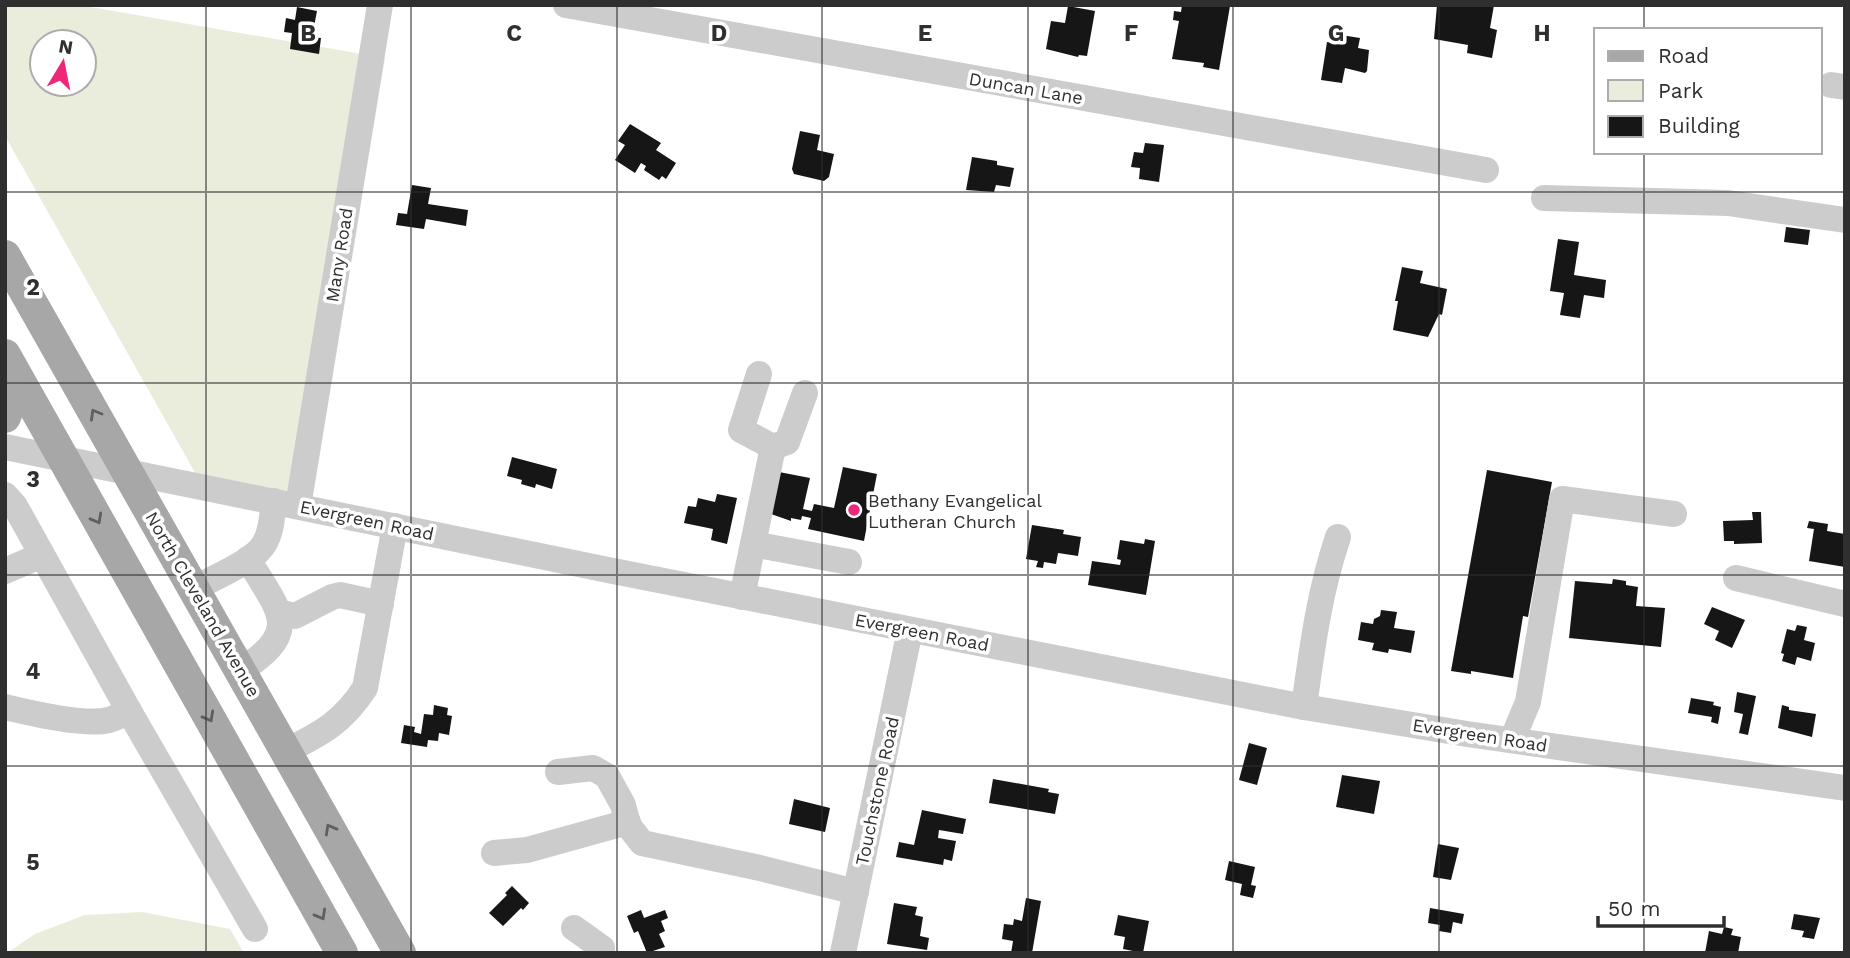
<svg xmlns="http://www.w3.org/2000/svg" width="1850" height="958" font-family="'Work Sans',sans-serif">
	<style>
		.green { fill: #eaeddc; fill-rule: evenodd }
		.building { fill: #161616 }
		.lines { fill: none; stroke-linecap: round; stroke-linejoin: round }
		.minor { stroke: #ccc; stroke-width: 26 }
		.major { stroke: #a7a7a7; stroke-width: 32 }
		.oneway { stroke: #5f5f5f }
		.grid { fill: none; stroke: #2f2f2f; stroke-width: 2; stroke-opacity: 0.55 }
		.poi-dot { fill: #ee2878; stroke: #fff; stroke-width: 2.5 }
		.labels { text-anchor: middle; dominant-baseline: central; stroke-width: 7; stroke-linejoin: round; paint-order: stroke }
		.street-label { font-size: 18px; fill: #2f2f2f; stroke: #fff }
		.poi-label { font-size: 18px; fill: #2f2f2f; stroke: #fff; text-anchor: start }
		.grid-label { font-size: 23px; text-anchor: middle; font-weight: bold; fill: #2f2f2f; stroke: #fff; stroke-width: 7; stroke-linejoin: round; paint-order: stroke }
	</style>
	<rect width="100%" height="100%" fill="#fff"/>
	<g class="green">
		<path d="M5,5H79L385,58L312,503L202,485L5,136ZM42,42H84V84H42Z"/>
		<path d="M142,912L230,929L244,953H7L35,934L85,915Z"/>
	</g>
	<g class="building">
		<path d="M1182,5L1230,6L1219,70L1203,67L1204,63L1172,59L1179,21L1173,20L1174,11L1181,12Z"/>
		<path d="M1437,5H1494L1490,28L1497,30L1492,58L1467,53L1468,45L1434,39Z"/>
		<path d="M1068,6L1095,11L1087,56L1079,55L1078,57L1046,49L1051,21L1065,23Z"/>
		<path d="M297,7L317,11L312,37L321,38L319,54L290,49L292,33L284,32L286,18L295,20Z"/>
		<path d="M1341,35L1360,38L1358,48L1369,50L1367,71L1365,73L1345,68L1342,83L1321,80L1327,42L1339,44Z"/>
		<path d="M630,124L661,143L656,150L676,163L666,179L662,176L659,180L644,170L646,166L641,163L635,173L615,160L625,145L618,141Z"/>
		<path d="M800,131L820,135L817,150L834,154L829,177L824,181L794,174L792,169Z"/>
		<path d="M1145,143L1164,145L1159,182L1139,179L1140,168L1131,167L1134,152L1143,153Z"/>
		<path d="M972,157L997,161V165L1014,168L1010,187L996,185L994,192L966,190Z"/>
		<path d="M412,185L431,188L428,204L468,210L466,226L426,219L424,229L396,225L398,213L407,214Z"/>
		<path d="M1786,227L1810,230L1808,245L1784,242Z"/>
		<path d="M1558,239L1579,242L1574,275L1606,280L1604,298L1584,295L1580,318L1560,315L1564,293L1550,291Z"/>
		<path d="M1402,267L1423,271L1420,283L1447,289L1442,315L1439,314L1428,337L1393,330L1398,301H1395Z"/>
		<path d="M512,457L557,469L552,489L536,484L535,488L521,484L522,480L507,476Z"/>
		<path d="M843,467L877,474L864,541L808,529L811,518L802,516L801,520L791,518V521L771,514L779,472L810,478L803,509L812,511L814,504L834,508Z"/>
		<path d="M1487,470L1552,482L1528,617L1523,616L1513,678L1471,671V674L1451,671Z"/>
		<path d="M717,494L737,498L727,544L711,540L713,529L684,523L688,506L696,507L698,498L715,502Z"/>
		<path d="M1752,512H1761L1762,543L1734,544V541H1724L1723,521L1753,520Z"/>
		<path d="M1809,521L1828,524L1827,531L1845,534V567L1809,561L1814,529L1807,528Z"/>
		<path d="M1032,525L1064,530L1063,534L1081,537L1078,556L1058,553L1056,564L1044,562L1043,568L1036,567L1038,561L1026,559Z"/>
		<path d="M1145,539L1155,541L1146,595L1088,585L1092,561L1120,565L1121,560L1117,559L1120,540L1144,544Z"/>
		<path d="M1613,579L1626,581V585L1638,587L1636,606L1665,608L1661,647L1569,638L1575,581L1612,584Z"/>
		<path d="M1712,607L1745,620L1732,648L1715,640L1719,631L1704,624Z"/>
		<path d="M1381,610L1397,612L1394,628L1415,631L1411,653L1389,649L1388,653L1372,650L1374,643L1358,640L1361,622L1373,624L1374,619L1380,616Z"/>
		<path d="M1797,625L1807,627L1804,640L1815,643L1811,661L1797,657L1795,665L1782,661L1784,654L1781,653L1787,629L1795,631Z"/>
		<path d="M1737,692L1756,696L1748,735L1739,733L1743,714L1734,712Z"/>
		<path d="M1691,698L1714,702L1713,705L1721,707L1718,724L1711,722L1712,717L1688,713Z"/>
		<path d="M434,705L448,708L447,715L452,716L449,735L439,733L438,741L428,740L427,747L401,743L404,725L415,727L414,732L421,734L424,714L433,715Z"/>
		<path d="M1782,705L1789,707V710L1816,714L1812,737L1778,728Z"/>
		<path d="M1249,743L1267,748L1257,785L1239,780Z"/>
		<path d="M1342,775L1380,781L1374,814L1336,807Z"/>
		<path d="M993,779L1049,789L1048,792L1059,794L1055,814L989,803Z"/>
		<path d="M794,799L830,808L825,832L789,824Z"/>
		<path d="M922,810L966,819L963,834L939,830L938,838L956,841L952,861L944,859L943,865L896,857L899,842L914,845Z"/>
		<path d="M1438,844L1459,848L1451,880L1433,877Z"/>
		<path d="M1229,861L1255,867L1251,885L1256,886L1253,898L1240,895L1242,884L1225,880Z"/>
		<path d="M512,886L529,903L523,910L521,908L503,926L489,913L507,895L505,893Z"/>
		<path d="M1026,898L1041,901L1032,953H1011L1013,941L1002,939L1004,924L1013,925L1014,919L1022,921Z"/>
		<path d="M894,903L917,907L915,915L923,917L920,936L929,938L927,950L887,944Z"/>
		<path d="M1430,908L1464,914L1462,924L1453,922L1451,933L1439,931L1440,925L1428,923Z"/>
		<path d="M641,910L644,918L665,910L668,918L661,921L665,931L659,934L665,947L647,953L638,931L634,933L627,916Z"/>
		<path d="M1794,914L1820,918L1814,939L1802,937L1804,931L1791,929Z"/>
		<path d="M1118,915L1149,921L1143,953L1123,949L1125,937L1114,935Z"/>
		<path d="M1724,927L1733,929L1731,935L1741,937L1738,953H1705L1709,931L1722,934Z"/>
	</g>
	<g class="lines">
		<g class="minor">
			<path d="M566,5L1486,170"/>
			<path d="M1831,85L1845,87"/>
			<path d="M1544,198L1728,203L1845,220"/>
			<path d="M5,447L608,570L1304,707L1467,734L1845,788"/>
			<path d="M773,447L787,442L805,393"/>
			<path d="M5,495L15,506L129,711L255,929"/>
			<path d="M298,506L380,5"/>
			<path d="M753,544L849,562"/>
			<path d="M5,571L42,555"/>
			<path d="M1736,578L1845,604"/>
			<path d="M194,589C212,578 254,562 264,544C272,532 272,515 274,501"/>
			<path d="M742,597L773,447L741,430L759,374"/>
			<path d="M279,612L295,616L332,597L340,595L381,604"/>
			<path d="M240,671C304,630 279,612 248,559"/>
			<path d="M5,707C31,713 84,726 109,720C116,718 123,714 129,711"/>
			<path d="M1304,707C1312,649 1319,593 1338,537"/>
			<path d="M1512,740L1528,702L1562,499L1674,514"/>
			<path d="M286,751C321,734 343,722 365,688L395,526"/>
			<path d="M558,772L593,768L607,776L623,805L628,825L642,843L760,868L856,892"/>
			<path d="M494,853L527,850L628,822"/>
			<path d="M574,928L602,948V953"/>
			<path d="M843,953L910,630"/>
		</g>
		<g class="major">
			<path d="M5,256L400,953"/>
			<path d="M5,355L342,953"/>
			<path d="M5,417L11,401L12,368"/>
		</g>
	</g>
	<defs><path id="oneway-chevron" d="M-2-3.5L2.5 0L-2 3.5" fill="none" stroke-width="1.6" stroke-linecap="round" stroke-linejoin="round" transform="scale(1.75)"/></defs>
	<g class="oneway">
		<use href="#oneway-chevron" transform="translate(95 414) rotate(-120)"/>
		<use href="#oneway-chevron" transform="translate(97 519) rotate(61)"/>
		<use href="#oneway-chevron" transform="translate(209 717) rotate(61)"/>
		<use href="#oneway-chevron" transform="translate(330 829) rotate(-119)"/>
		<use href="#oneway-chevron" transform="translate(321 915) rotate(61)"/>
	</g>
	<path class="grid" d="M206,5V953M411,5V953M617,5V953M822,5V953M1028,5V953M1233,5V953M1439,5V953M1644,5V30M1644,152V953M5,192H1845M5,383H1845M5,575H1845M5,766H1845"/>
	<circle class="poi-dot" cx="854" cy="510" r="7"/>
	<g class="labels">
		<g class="street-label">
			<text transform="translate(1026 88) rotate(10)">Duncan Lane</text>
			<text transform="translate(339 255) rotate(-81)">Many Road</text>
			<text transform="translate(367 520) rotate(12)">Evergreen Road</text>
			<text transform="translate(203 604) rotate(60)">North Cleveland Avenue</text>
			<text transform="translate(922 632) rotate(11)">Evergreen Road</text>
			<text transform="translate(1480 735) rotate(9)">Evergreen Road</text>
			<text transform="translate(877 791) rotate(-78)">Touchstone Road</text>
		</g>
		<g class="poi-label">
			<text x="868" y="500">Bethany Evangelical<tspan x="868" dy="21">Lutheran Church</tspan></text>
		</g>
	</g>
	<g class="grid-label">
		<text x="308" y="41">B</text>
		<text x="514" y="41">C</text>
		<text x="719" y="41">D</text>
		<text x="925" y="41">E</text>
		<text x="1131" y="41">F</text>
		<text x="1336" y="41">G</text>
		<text x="1542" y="41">H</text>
		<text x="33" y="295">2</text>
		<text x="33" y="487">3</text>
		<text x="33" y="679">4</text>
		<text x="33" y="870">5</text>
	</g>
	<rect width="1850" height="958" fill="none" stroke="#2f2f2f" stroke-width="14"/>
	<rect x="1594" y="28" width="228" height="126" fill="#ffffff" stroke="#acacac" stroke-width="2"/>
	<rect x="1608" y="51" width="35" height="10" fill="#a7a7a7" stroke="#acacac" stroke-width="2"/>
	<text x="1658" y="63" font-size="21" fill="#2f2f2f">Road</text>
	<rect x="1608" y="80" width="35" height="21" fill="#eaeddc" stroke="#acacac" stroke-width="2"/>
	<text x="1658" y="98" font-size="21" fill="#2f2f2f">Park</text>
	<rect x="1608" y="116" width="35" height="21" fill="#161616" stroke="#acacac" stroke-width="2"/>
	<text x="1658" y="133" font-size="21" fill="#2f2f2f">Building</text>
	<g transform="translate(63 63) rotate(10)"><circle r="33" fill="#ffffff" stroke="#acacac" stroke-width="2"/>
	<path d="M0-5L12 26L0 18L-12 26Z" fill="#ee2878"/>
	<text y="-10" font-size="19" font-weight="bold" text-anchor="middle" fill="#2f2f2f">N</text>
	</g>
	<path d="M1598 916v10h126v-10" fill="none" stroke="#2f2f2f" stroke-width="3.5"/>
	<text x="1608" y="916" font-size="21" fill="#2f2f2f" stroke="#ffffff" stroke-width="5" paint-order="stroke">50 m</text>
</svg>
